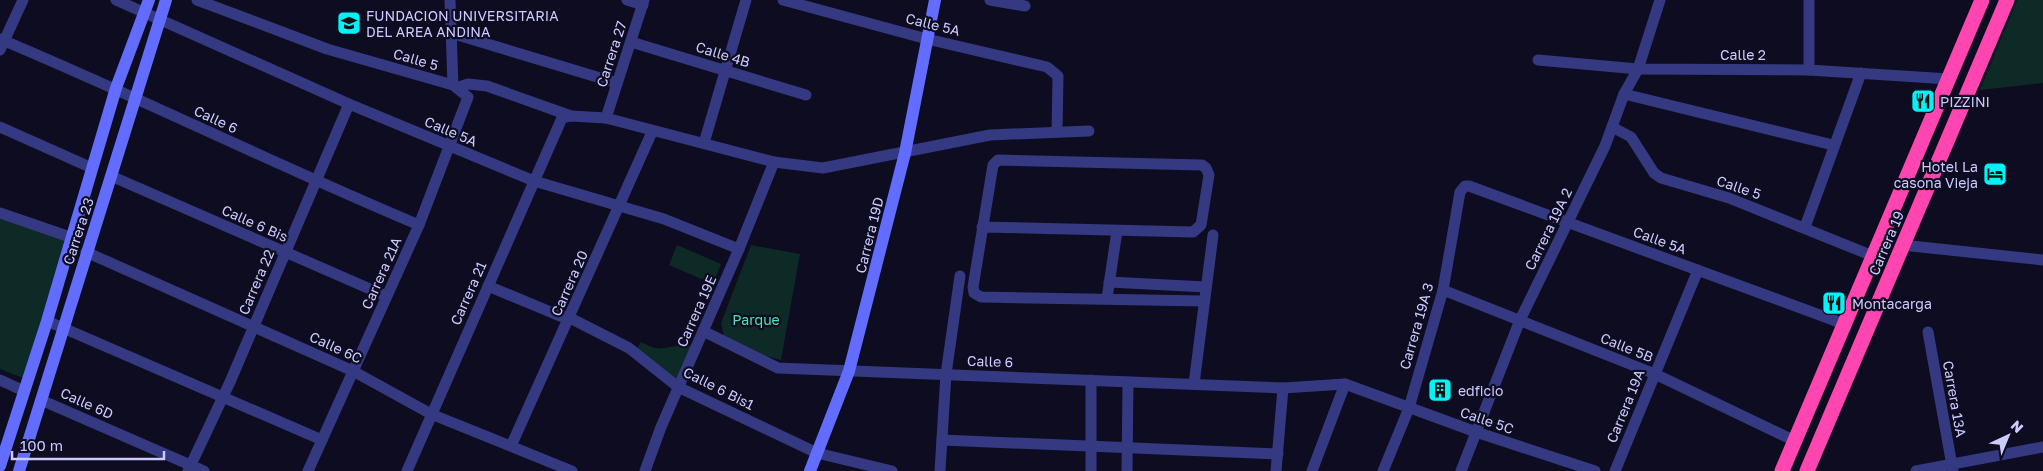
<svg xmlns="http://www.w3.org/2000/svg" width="2043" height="471" font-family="'Golos Text',sans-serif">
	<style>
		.green { fill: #0e2a27 }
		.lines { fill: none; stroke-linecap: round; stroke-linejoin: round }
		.street { stroke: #343981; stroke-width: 11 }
		.secondary { stroke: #626dff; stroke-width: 12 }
		.highway { stroke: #ff46b0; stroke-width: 15 }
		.labels { text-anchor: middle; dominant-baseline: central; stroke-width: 4.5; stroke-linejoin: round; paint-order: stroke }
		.poi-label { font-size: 14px; fill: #cccbff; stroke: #0d0c20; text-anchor: start }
		.street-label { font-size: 14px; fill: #cccbff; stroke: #0d0c20 }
		.park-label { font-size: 14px; fill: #51e4b1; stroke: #0d0c20 }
	</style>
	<rect width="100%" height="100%" fill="#0d0c20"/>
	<g class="green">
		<path d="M2017,0H2043V83L1980,90Z"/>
		<path d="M0,212L66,238L23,378L0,369Z"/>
		<path d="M677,245L721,264L713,284L669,265Z"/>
		<path d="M751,245L800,254L781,360L731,347L724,337L721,323Z"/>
		<path d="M641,342C665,356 668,342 692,347L678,383L635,351Z"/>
	</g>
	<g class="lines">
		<g class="street">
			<path d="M116,0L349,104L534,181L664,219L739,249"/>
			<path d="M197,0L327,49L453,85L468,97L419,225L308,471"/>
			<path d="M450,0L453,85"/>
			<path d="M627,0L643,5"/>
			<path d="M783,0L927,39L1047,67L1058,76L1057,132"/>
			<path d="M990,0L1025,6"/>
			<path d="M451,33L617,83"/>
			<path d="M0,39C141,98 278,166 419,225"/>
			<path d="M631,42L806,95"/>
			<path d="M0,50L23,0"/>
			<path d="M1538,60L1638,69L1809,70L1949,79"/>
			<path d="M1809,70V0"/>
			<path d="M459,87L468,84L487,86L571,116"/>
			<path d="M1624,94L1833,145"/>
			<path d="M606,118L644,0"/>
			<path d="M0,127L92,168"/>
			<path d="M1612,127L1631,137L1654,173L1661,178L1729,198L1873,256"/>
			<path d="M704,143L746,0"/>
			<path d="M111,176L386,296"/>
			<path d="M0,213L73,238"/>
			<path d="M982,227L1193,232L1201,225L1209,175L1206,168L1202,165L998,160L993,165L973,287L974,293L981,297L1204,301"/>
			<path d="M1805,227L1861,73"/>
			<path d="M1902,245L2043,260"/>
			<path d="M86,252L353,371L431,414L572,471"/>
			<path d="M1109,282L1206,287"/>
			<path d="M488,286L560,316L570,318L629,348L678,387L817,453L892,471"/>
			<path d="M1443,290L1655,374L1795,441"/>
			<path d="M1107,298L1117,231"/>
			<path d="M47,321L322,440"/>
			<path d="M703,331L778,368L1283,388L1345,384L1476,432L1595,471"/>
			<path d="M1928,332L1953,471"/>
			<path d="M0,380L24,391"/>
			<path d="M1091,380V471"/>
			<path d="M1194,384L1213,235"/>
			<path d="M41,400L204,471"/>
			<path d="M942,440L1278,454"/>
			<path d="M511,446L652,132"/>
			<path d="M188,471L230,382L349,104"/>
			<path d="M407,471L562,118L571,116L606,118L774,162L823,168L990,135L1089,131"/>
			<path d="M645,471L661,427L739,249L774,162"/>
			<path d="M940,471L946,374L960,276"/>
			<path d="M1127,471L1128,382"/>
			<path d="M1276,471L1283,388"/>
			<path d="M1312,471L1345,384"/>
			<path d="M1383,471L1409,408L1443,290L1460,192L1465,186H1469L1844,324"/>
			<path d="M1461,471L1520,320L1605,146L1624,94L1638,69L1660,0"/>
			<path d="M1615,471L1698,270"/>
			<path d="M1916,471L2043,447"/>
		</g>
		<g class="secondary">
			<path d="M0,466L47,321L116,88L149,0"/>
			<path d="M19,471L166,0"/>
			<path d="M810,471L849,371L905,153L935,0"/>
		</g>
		<g class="highway">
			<path d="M1782,471L1982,0"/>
			<path d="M1807,471L2007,0"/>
		</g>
	</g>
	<defs>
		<g id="university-square" transform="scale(1.25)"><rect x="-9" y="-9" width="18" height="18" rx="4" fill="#00f4f6" stroke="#0d0c20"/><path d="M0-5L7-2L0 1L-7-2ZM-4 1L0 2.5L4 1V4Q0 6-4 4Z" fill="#111"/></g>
		<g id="restaurant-square" transform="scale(1.25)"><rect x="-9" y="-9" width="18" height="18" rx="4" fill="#00f4f6" stroke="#0d0c20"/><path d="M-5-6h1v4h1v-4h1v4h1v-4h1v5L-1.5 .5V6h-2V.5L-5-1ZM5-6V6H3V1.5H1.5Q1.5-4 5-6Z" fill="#111"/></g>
		<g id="hotel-square" transform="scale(1.25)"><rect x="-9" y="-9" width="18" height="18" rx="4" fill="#00f4f6" stroke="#0d0c20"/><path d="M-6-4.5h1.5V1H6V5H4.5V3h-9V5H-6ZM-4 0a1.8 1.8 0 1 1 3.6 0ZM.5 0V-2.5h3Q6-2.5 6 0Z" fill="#111"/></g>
		<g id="building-square" transform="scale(1.25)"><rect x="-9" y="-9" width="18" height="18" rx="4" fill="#00f4f6" stroke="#0d0c20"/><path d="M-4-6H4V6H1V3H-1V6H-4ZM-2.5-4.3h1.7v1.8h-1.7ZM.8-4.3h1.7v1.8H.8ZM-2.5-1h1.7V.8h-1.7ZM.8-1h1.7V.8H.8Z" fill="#111"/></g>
	</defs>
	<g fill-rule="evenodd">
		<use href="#university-square" x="349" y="23"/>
		<use href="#restaurant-square" x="1923" y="101"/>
		<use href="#hotel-square" x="1995" y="174"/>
		<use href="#restaurant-square" x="1834" y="303"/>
		<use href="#building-square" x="1440" y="390"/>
	</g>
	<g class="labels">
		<g class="poi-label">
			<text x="366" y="15">FUNDACION UNIVERSITARIA<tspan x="366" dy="16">DEL AREA ANDINA</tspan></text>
			<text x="1940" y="101">PIZZINI</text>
			<text x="1978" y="166" text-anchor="end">Hotel La<tspan x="1978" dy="16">casona Vieja</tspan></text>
			<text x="1852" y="303">Montacarga</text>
			<text x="1458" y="390">edficio</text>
		</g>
		<g class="street-label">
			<text transform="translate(933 24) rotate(14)">Calle 5A</text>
			<text transform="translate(611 54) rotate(-72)">Carrera 27</text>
			<text transform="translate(723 54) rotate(17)">Calle 4B</text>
			<text x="1743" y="54">Calle 2</text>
			<text transform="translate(416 59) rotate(16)">Calle 5</text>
			<text transform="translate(216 119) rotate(25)">Calle 6</text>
			<text transform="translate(451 131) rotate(23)">Calle 5A</text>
			<text transform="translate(1739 187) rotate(19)">Calle 5</text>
			<text transform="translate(255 223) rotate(24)">Calle 6 Bis</text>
			<text transform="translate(1548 229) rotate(-64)">Carrera 19A 2</text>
			<text transform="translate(78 231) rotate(-72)">Carrera 23</text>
			<text transform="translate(869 235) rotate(-76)">Carrera 19D</text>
			<text transform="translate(1660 240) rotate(20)">Calle 5A</text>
			<text transform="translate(1886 243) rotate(-67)">Carrera 19</text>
			<text transform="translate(381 273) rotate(-66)">Carrera 21A</text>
			<text transform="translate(256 282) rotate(-67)">Carrera 22</text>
			<text transform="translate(569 283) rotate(-66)">Carrera 20</text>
			<text transform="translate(468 293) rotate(-66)">Carrera 21</text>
			<text transform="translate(696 311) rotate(-66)">Carrera 19E</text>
			<text transform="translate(1416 326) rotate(-74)">Carrera 19A 3</text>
			<text transform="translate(336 347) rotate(25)">Calle 6C</text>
			<text transform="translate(1627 347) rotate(22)">Calle 5B</text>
			<text transform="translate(990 361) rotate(2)">Calle 6</text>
			<text transform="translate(719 388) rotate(27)">Calle 6 Bis1</text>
			<text transform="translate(1955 399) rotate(80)">Carrera 13A</text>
			<text transform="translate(87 403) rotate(24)">Calle 6D</text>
			<text transform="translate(1625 406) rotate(-68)">Carrera 19A</text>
			<text transform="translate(1487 420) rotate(19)">Calle 5C</text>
		</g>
		<g class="park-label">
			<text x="756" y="319">Parque</text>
		</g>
	</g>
	<g transform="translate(2008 436) rotate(44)" stroke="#0d0c20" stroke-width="4" paint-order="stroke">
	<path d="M0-4L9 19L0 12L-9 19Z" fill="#cccbff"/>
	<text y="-8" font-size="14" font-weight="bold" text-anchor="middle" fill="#cccbff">N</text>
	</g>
	<path d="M12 451v8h152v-8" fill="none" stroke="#cccbff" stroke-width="2.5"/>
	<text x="20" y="451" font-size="15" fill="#cccbff" stroke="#0d0c20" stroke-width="4" paint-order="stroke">100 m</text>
</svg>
